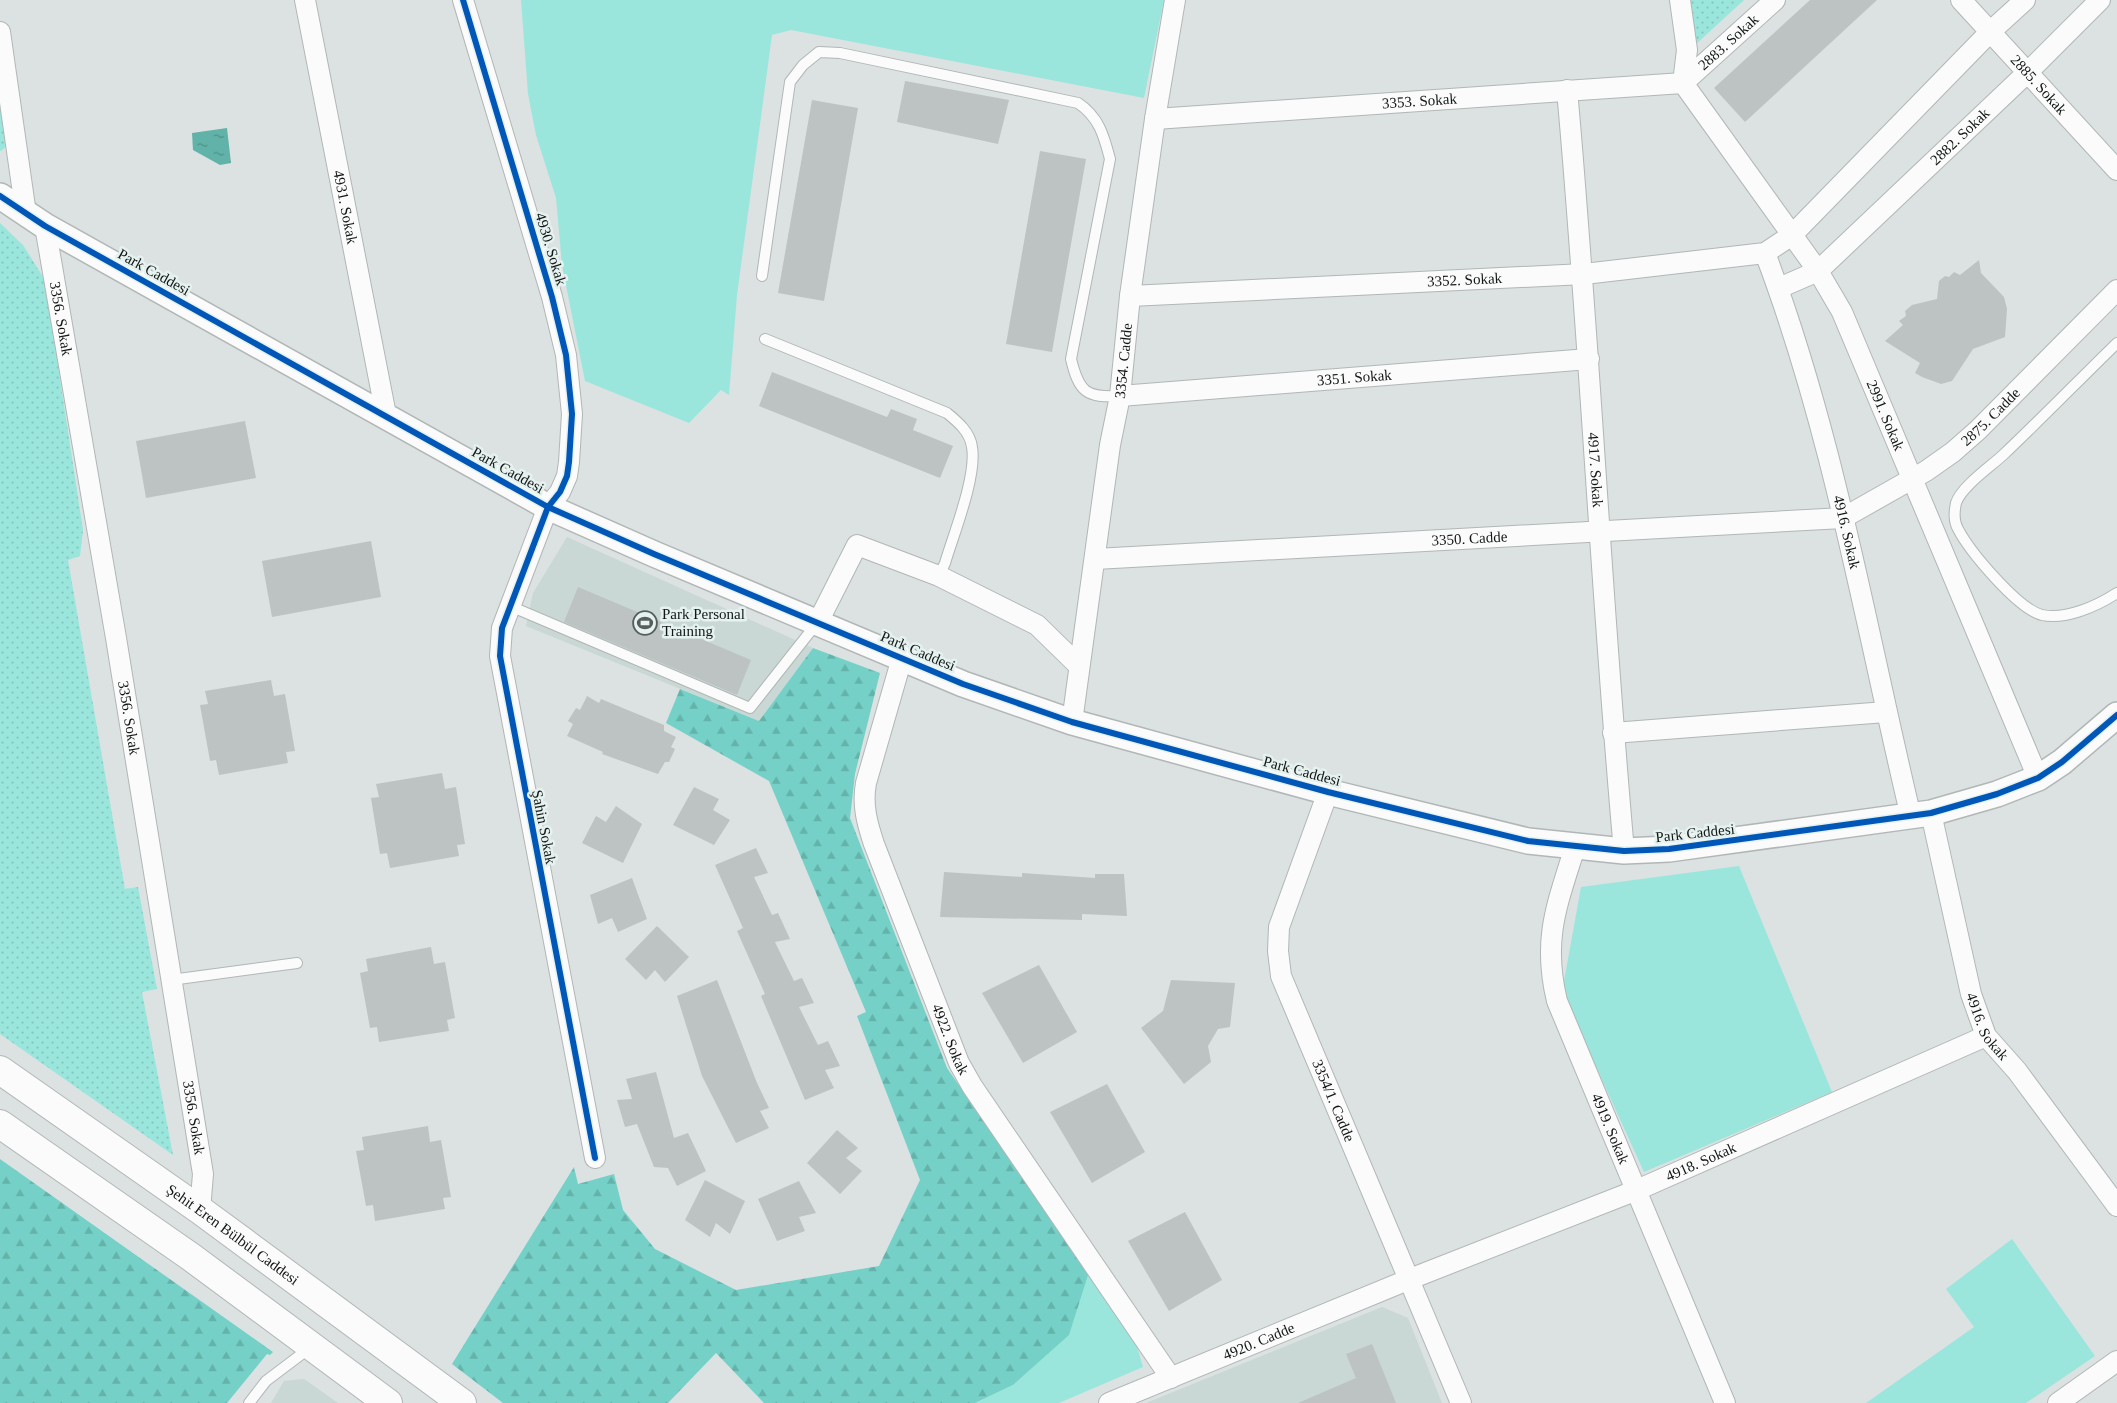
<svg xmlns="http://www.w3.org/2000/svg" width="2117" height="1403" font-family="'Times New Roman',serif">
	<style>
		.built { fill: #c9d8d5 }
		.grass { fill: #9be6dc }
		.forest { fill: url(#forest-firs) }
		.park { fill: url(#park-dots) }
		.water { fill: url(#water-ripples) }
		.building { fill: #bdc3c2 }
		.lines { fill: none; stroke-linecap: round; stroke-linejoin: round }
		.service-casing { stroke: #b1b7b6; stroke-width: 12 }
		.minor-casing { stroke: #b1b7b6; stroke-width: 22 }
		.tertiary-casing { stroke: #b1b7b6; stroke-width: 28 }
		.secondary-casing { stroke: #b1b7b6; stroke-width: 30 }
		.service { stroke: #fafbfa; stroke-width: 10 }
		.minor { stroke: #fafbfa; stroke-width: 20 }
		.tertiary { stroke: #fafbfa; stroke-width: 25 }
		.secondary { stroke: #fafbfa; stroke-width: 28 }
		.cycleway-casing { stroke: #e5f2ef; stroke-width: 9 }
		.cycleway { stroke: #0057b8; stroke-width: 6 }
		.labels { text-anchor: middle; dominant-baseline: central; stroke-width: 5; stroke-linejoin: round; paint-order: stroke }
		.street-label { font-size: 15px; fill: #121716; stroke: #e5f2ef }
		.poi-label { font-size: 15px; fill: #121716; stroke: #e5f2ef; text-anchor: start }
	</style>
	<defs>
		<pattern id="forest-firs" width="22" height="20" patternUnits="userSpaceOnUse" patternTransform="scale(1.25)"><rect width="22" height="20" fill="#75d1c7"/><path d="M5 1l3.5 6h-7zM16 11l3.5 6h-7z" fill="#64b3aa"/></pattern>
		<pattern id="park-dots" width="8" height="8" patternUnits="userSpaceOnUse" patternTransform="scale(1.25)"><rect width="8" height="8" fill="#9be6dc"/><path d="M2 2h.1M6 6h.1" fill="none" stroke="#84c5bc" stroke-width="1.8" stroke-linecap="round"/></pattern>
		<pattern id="water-ripples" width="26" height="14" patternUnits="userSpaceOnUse" patternTransform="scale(1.25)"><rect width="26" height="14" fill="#61b2a8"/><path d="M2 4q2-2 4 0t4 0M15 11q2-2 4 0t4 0" fill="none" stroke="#4f9088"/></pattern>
	</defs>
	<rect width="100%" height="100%" fill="#dbe2e1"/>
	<g class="built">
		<path d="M567,537L813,648L759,721L526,626L533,593Z"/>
		<path d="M1382,1307L1408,1318L1442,1403H1146Z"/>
		<path d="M304,1379L338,1403H271L284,1381Z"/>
	</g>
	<g class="grass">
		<path d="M521,0H1164L1144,98L791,30L772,35L737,295L729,395L721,390L689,423L585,381L562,265L556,198L536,135L528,94Z"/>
		<path d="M1739,866L1832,1092L1644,1172L1562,992L1581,887Z"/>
		<path d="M2012,1239L2095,1356L2026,1403H1866L1974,1327L1946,1289Z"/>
		<path d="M1089,1272L1133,1333L1143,1367L1059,1403H975L1013,1385Z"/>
	</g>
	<g class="forest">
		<path d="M813,648L880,673L855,774L850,818L947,1068L1089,1272L1069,1335L1013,1385L975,1403H764L716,1353L668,1403H503L452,1364L574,1167L578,1184L614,1174L623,1210L655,1249L736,1290L879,1266L920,1180L857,1016L866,1012L769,781L666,723L680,689L759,721Z"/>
		<path d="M0,1159L273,1352L270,1355L267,1354L227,1403H0Z"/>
	</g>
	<g class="park">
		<path d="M1684,0H1744L1694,46Z"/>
		<path d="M0,71L9,144L1,151H0Z"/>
		<path d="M0,223L23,245L45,280L83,530L80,556L68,560L125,889L138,887L157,989L142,992L173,1155L0,1034Z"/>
	</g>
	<path class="water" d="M227,128L231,163L220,165L193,150L192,133Z"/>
	<g class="building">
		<path d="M1810,0H1877L1745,122L1714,88Z"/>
		<path d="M905,81L1009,100L998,144L897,122Z"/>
		<path d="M812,100L858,108L824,301L778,293Z"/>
		<path d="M1040,151L1086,159L1052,352L1006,344Z"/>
		<path d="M1979,260L1981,273L2004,297L2007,309L2005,337L1973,349L1952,381L1941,384L1922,377L1915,373L1920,363L1885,341L1903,325L1899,321L1906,316L1905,311L1912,305L1937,299L1939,281L1945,276L1949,277L1954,272L1960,275Z"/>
		<path d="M772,372L887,417L891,409L917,419L913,430L953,446L940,478L759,406Z"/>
		<path d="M245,421L256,478L146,498L136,441Z"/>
		<path d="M371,541L381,597L272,617L262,561Z"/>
		<path d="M578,587L751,660L737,695L564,622Z"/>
		<path d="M271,680L274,696L285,694L295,751L286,752L288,763L219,775L216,760L210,761L200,705L208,704L205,691Z"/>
		<path d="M587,696L599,703L601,699L664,725V731L676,737L671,747L675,749L669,762H665L658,774L602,754L603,752L567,736L573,724L568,721L576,708L580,710Z"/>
		<path d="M442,773L445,789L456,787L465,844L457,845L459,856L390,868L387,853L380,854L371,798L379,797L376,784Z"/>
		<path d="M694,787L719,799L713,810L730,820L714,845L673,825Z"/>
		<path d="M616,806L642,824L623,863L582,843L596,816L606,822Z"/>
		<path d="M756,848L768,873L754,877L772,915L778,913L790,939L775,942L794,981L802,978L814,1003L799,1007L818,1045L828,1041L840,1066L825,1070L834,1088L805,1100L761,996L765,994L737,931L743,928L715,865Z"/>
		<path d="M944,872L1022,877V873L1095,878V874H1124L1127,916L1082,914V920L940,917Z"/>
		<path d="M632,878L647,919L618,932L612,918L598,924L590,895Z"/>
		<path d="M657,926L689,957L665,982L655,970L646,980L625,959Z"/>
		<path d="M431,947L434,964L445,962L455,1018L447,1020L449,1031L379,1042L377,1027L370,1028L360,973L368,971L366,959Z"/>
		<path d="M1039,965L1077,1032L1023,1063L982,993Z"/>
		<path d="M717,980L757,1083L769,1108L760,1111L769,1128L736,1143L702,1076L677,996Z"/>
		<path d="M1171,980L1235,983L1230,1027L1218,1029L1208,1046L1211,1062L1184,1084L1141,1028L1163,1011Z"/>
		<path d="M656,1072L674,1138L688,1133L706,1171L677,1186L668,1168L654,1167L637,1124L625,1127L617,1100L632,1099L626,1079Z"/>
		<path d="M1107,1084L1145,1152L1092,1183L1050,1112Z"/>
		<path d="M428,1126L430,1142L441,1140L451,1197L443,1198L445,1209L375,1221L373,1205L366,1206L356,1151L364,1150L362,1137Z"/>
		<path d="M837,1130L858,1148L846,1158L862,1171L840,1194L807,1163Z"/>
		<path d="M705,1180L745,1201L730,1234L716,1223L710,1237L685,1220Z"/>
		<path d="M799,1181L816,1213L799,1217L805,1231L777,1241L758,1199Z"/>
		<path d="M1185,1212L1222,1280L1169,1311L1128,1241Z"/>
		<path d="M1372,1344L1396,1403H1298L1356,1378L1346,1354Z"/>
	</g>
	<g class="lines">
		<g class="service-casing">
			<g id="service">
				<path d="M762,276L790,82L803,65L819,52L840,53L1078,103C1099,117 1104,136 1110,159L1071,359C1079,392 1086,398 1120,396"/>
				<path d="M765,339L947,413C958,422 970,432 972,447C977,476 954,533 945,563L939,576"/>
				<path d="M2117,343C2079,380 2042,418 2003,455C1990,467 1961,487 1956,503C1954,512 1954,522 1958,529C1970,552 2018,609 2042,615C2066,620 2097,606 2117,593"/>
				<path d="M510,606L750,708L817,623"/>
				<path d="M171,980L297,963"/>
				<path d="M249,1403L266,1381L311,1347"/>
			</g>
		</g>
		<g class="minor-casing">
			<g id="minor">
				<path id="s1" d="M305,0L386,415"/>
				<path d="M463,0L552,297L566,355L572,414L569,462L567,476L560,492L548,507L502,628L500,656L595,1158"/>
				<path d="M1680,0L1687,50L1683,83"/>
				<path id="s2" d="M1961,0L2117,170"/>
				<path d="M0,32L26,214"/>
				<path id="s3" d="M1683,83L1818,271L1842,312L2038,778"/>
				<path id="s4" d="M1683,83L1775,0"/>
				<path id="s5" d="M1567,90C1590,344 1601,598 1624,851"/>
				<path id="s6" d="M1155,119L1683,83"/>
				<path id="s7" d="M45,226L116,638L203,1174L200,1210"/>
				<path id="s8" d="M1765,253C1834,435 1866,629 1911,817"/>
				<path id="s9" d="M1779,288L1818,271L2029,71L2100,0"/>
				<path id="s10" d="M1130,296L1584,274L1765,253L1792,235L1991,31L2025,0"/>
				<path id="s11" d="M1120,396L1589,359"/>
				<path id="s12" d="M1095,559L1843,518L1926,471L1953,452L1978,430L2117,290"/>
				<path d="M818,622L857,545L939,576L1037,625L1079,666"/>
				<path id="s13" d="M902,658L866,783C862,805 867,823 874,844L959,1063L972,1086L1171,1378"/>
				<path id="s14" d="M1072,722L1110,445L1120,396L1130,296L1155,119L1175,0"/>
				<path d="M1613,733L1886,712"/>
				<path id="s15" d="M1328,792L1279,927L1278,951L1281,976L1461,1403"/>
				<path id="s16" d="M1931,813L1971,994L1986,1036L2017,1071L2117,1206"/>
				<path id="s17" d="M1575,847C1557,905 1542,939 1557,1001L1725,1403"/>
				<path id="s18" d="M1109,1403L1410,1279L1637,1190L1986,1036"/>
				<path d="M2058,1403L2117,1361"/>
			</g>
		</g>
		<g class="tertiary-casing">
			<path id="tertiary" d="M0,196L45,226L548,507L654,554L963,684L1072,722L1328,792L1528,841L1624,851L1669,849L1931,813L1997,794L2038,778L2062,762L2117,715"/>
		</g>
		<g class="secondary-casing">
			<g id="secondary">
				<path id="s19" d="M0,1070L200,1210L462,1403"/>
				<path d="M0,1124L191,1257L388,1403"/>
			</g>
		</g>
		<use href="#service" class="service"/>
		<use href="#minor" class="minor"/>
		<use href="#tertiary" class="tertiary"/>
		<use href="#secondary" class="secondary"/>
		<g class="cycleway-casing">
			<g id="cycleway">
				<path d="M463,0L552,297L566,355L572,414L569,462L567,476L560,492L548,507L502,628L500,656L595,1158"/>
				<path d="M0,196L45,226L548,507L654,554L963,684L1072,722L1328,792L1528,841L1624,851L1669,849L1931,813L1997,794L2038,778L2062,762L2117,715"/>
			</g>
		</g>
		<use href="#cycleway" class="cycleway"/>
	</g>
	<defs>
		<g id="stadium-ring" transform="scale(1.25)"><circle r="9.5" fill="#e5f2ef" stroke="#585e5d" stroke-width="1.5"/><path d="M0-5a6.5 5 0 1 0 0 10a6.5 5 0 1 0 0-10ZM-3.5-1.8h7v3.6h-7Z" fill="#585e5d"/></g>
	</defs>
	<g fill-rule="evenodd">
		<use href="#stadium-ring" x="645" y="623"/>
	</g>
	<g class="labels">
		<g class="street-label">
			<text stroke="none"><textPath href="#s4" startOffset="61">2883. Sokak</textPath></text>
			<text stroke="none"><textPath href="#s2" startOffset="115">2885. Sokak</textPath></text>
			<text stroke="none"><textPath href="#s6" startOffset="265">3353. Sokak</textPath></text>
			<text stroke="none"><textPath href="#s9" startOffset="238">2882. Sokak</textPath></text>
			<text stroke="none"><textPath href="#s1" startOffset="211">4931. Sokak</textPath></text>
			<text transform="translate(551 249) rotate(73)">4930. Sokak</text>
			<text transform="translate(154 272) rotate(29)">Park Caddesi</text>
			<text stroke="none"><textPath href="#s10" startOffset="335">3352. Sokak</textPath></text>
			<text stroke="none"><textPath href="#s7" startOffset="94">3356. Sokak</textPath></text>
			<text stroke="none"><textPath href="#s14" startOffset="365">3354. Cadde</textPath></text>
			<text stroke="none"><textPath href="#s11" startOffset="235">3351. Sokak</textPath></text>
			<text stroke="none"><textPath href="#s3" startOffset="391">2991. Sokak</textPath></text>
			<text stroke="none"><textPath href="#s12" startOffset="929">2875. Cadde</textPath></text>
			<text transform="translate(508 470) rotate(29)">Park Caddesi</text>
			<text stroke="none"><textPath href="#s5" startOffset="381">4917. Sokak</textPath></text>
			<text stroke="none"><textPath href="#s8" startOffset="291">4916. Sokak</textPath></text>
			<text stroke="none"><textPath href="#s12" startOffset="375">3350. Cadde</textPath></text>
			<text transform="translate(918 651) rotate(23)">Park Caddesi</text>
			<text stroke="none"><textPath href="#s7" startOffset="499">3356. Sokak</textPath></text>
			<text transform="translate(1302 771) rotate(15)">Park Caddesi</text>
			<text transform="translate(544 827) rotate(79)">Şahin Sokak</text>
			<text transform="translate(1695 833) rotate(-6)">Park Caddesi</text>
			<text stroke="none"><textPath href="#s16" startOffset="222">4916. Sokak</textPath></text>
			<text stroke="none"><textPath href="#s13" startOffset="402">4922. Sokak</textPath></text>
			<text stroke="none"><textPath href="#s15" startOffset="328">3354/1. Cadde</textPath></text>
			<text stroke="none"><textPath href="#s7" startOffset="904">3356. Sokak</textPath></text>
			<text stroke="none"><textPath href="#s17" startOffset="296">4919. Sokak</textPath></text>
			<text stroke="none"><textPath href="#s18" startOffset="639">4918. Sokak</textPath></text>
			<text stroke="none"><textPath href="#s19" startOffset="285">Şehit Eren Bülbül Caddesi</textPath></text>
			<text stroke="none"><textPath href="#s18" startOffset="162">4920. Cadde</textPath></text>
		</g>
		<g class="poi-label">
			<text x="662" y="614">Park Personal<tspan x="662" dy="17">Training</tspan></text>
		</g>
	</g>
</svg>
